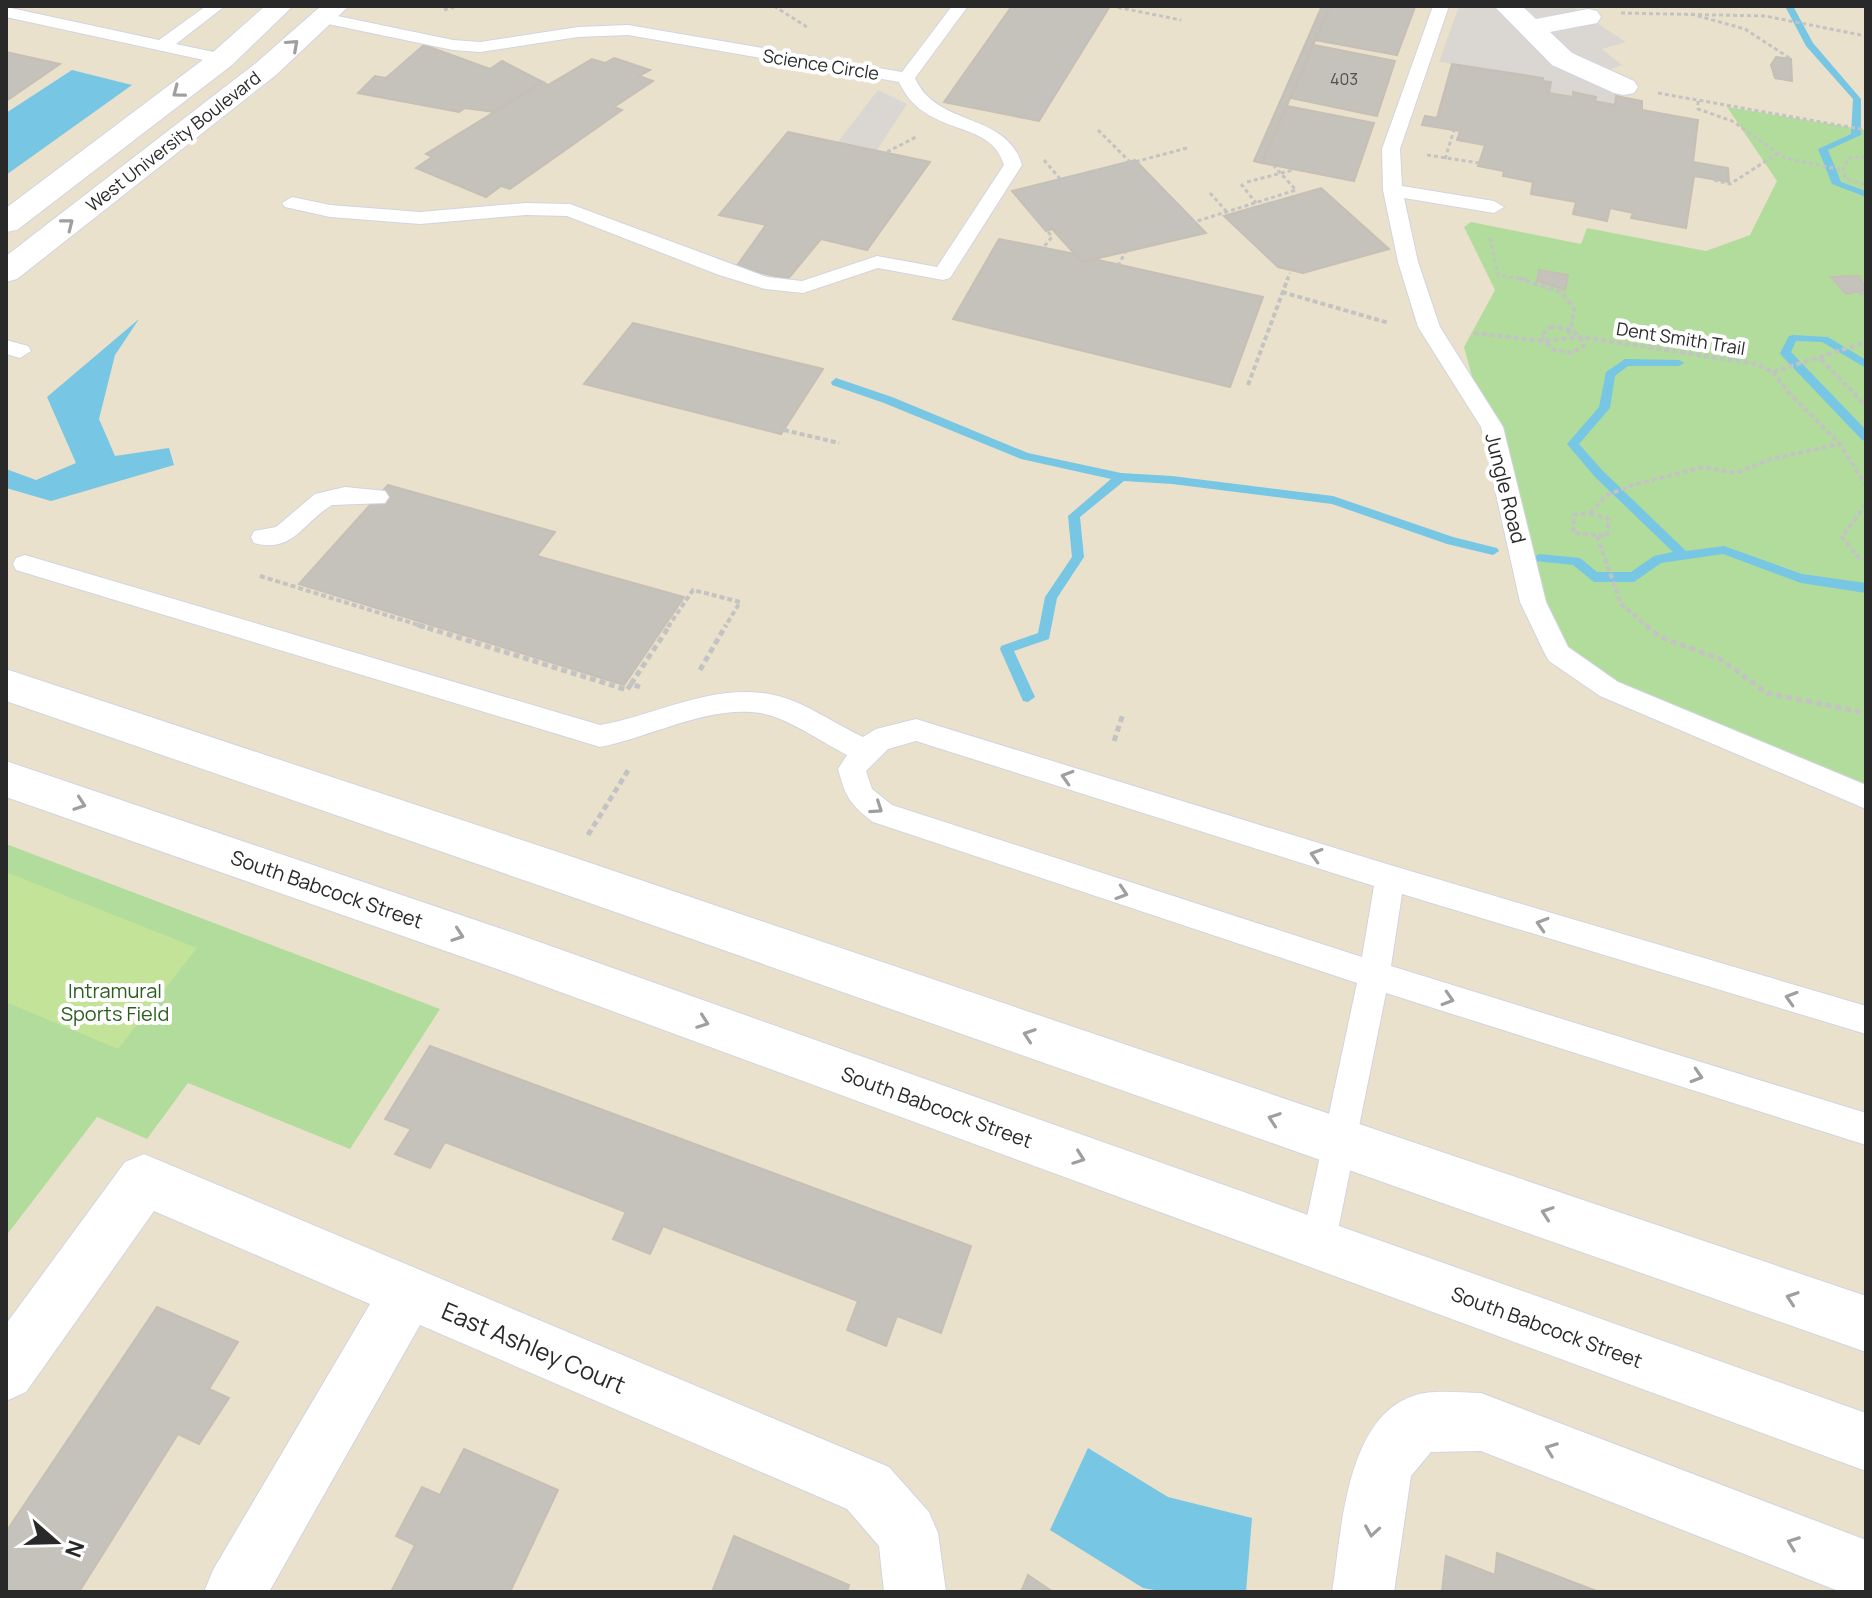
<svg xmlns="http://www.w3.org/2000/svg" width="1872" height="1598" font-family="Manrope,sans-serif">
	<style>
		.education { fill: #eae1cc }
		.green { fill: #b2dc9c }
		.pitch { fill: #c3e398 }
		.plaza { fill: #dad7d2 }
		.water { fill: #76c6e4 }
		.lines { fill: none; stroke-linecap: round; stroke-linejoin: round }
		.stream { fill: #76c6e4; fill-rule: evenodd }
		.building { fill: #c5c1bb; stroke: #c5bfb5; stroke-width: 2 }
		.lane-casing { stroke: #d1d4e0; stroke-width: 2 }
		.street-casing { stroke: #d1d4e0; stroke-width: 2 }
		.secondary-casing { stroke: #d1d4e0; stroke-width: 2 }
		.path-far2 { stroke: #c3c3c3; stroke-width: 3; stroke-dasharray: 4 3; stroke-linecap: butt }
		.path-far1 { stroke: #c3c3c3; stroke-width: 4; stroke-dasharray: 5 3; stroke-linecap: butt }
		.path { stroke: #c3c3c3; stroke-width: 5; stroke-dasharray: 6 4; stroke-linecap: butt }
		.lane { fill: #fff; fill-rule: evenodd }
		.street { fill: #fff; fill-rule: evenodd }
		.secondary { fill: #fff; fill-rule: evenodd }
		.oneway { stroke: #9f9f9f }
		.labels { text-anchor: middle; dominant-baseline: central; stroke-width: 8; stroke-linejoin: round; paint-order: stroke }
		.number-label { font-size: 16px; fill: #504f4e }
		.far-street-label { font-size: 18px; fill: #292929; stroke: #fff }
		.street-label { font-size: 20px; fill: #292929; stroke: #fff }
		.park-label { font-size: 20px; fill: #2c5f1f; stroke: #fff }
		.near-street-label { font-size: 24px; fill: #292929; stroke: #fff }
	</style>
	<rect width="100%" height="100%" fill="#eae4db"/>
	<rect class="education" x="6" y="6" width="1860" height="1586"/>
	<g class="green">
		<path d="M1727,107L1866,130V797L1609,689L1558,654L1533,602L1464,347L1495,290L1464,227L1471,222L1581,244L1587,228L1706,251L1750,235L1777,181Z"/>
		<path d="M6,844L440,1009L350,1149L188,1083L147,1139L97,1117L6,1236Z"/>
	</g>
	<path class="pitch" d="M6,872L197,948L118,1049L6,1002Z"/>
	<g class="plaza">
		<path d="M1459,6H1571L1626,42L1602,49L1622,65L1611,69L1631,84L1617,89L1615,105L1574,92L1573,97L1549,93L1542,78L1439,62Z"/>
		<path d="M878,90L907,104L877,150L838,142Z"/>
	</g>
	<g class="water">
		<path d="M72,70L132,85L6,175V113Z"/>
		<path d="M139,319L115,355L99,419L115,456L169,448L174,465L51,501L6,488V469L36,480L76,463L47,397Z"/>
		<path d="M1088,1448L1168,1497L1252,1518L1246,1592H1166L1143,1588L1050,1530Z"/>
	</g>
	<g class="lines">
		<g class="stream">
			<path d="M1785,6H1793L1813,43L1861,99V135L1828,150L1841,182L1866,191V197L1832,184L1818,149L1851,134L1853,99L1806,46Z"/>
			<path d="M1793,335L1828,337L1866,360V368L1822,342L1796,341L1791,352L1866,430V441L1862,440L1781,355L1780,353L1789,336Z"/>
			<path d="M1625,359L1679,360L1684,363L1679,366H1628L1615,376L1610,408L1579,444L1603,471L1686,551L1724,546L1802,574L1866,583V593L1801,583L1723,554L1661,563L1634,582H1594L1573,565L1535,561L1533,558L1539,554L1580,558L1597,572H1631L1654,556L1673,552L1595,477L1567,444L1599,407L1606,372Z"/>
			<path d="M836,378L892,397L1028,453L1121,473L1172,476L1333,496L1453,537L1497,548L1499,551L1493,555L1447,544L1332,504L1172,484L1124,481L1080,517L1084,557L1057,598L1049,639L1014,651L1035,697L1028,702L1023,701L1000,649L1001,646L1038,633L1045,597L1072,557L1068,516L1111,479L1021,459L884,403L832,385L831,382Z"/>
		</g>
	</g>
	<g class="building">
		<path d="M1012,6H1110L1039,121L944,102Z"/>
		<path d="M1322,6H1330L1262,163L1254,161Z"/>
		<path d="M1330,6H1410L1415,7L1397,55L1315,40Z"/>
		<path d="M424,45L490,69L502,61L543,82L494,112L465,108L459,112L358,93L375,76L386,78Z"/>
		<path d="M1314,45L1395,61L1377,116L1291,98Z"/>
		<path d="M6,52L60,64L6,101Z"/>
		<path d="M1776,57L1791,59L1792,81L1775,78L1771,65Z"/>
		<path d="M614,58L650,70L639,76L653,81L614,107L622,110L510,189L501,186L486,197L416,168L432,157L426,154L543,82L548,85L592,59L605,63Z"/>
		<path d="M1452,64L1543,78V81L1551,82L1549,93L1573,97V92L1596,97L1595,101L1615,105L1616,96L1642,101V110L1698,120L1693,162L1728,168L1729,182L1694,176L1686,228L1631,218L1633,213L1610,208L1607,221L1573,214L1576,202L1531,194L1533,182L1503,176L1504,171L1478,166L1485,145L1457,140L1460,131L1422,125L1425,116L1437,118Z"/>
		<path d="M1287,106L1374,123L1354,181L1262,163Z"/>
		<path d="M788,132L930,162L867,250L821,239L788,279L736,267L766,225L719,215Z"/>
		<path d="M1135,160L1206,233L1082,262L1052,229L1046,231L1012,191Z"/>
		<path d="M1321,188L1389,249L1303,273L1278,267L1224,216Z"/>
		<path d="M999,239L1075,254L1082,262L1094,259L1263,297L1230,387L953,319Z"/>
		<path d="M1539,270L1568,275L1565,290L1537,281Z"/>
		<path d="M1859,276L1866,290L1846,294L1831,277Z"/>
		<path d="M633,323L823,369L781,434L584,384Z"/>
		<path d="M388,485L555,532L537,556L684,597L624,685L299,584Z"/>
		<path d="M430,1046L971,1246L941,1333L897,1316L886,1346L847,1330L858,1301L663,1226L650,1254L613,1239L626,1212L445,1142L430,1168L395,1154L411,1129L385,1119Z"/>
		<path d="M157,1307L238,1342L209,1389L229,1398L199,1444L178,1434L79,1592H6V1532Z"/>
		<path d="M464,1449L558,1490L510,1592H391L415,1545L396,1536L422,1487L440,1495Z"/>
		<path d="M734,1536L849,1585L847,1592H712Z"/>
		<path d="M1497,1553L1599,1592H1442L1446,1556L1495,1575Z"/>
		<path d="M1028,1575L1053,1592H1021Z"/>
	</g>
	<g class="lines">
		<g class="lane-casing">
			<g id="lane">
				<path d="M206,6H225L176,44L228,55L231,59L228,63L222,64L6,17V7L159,40Z"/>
				<path d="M952,6H968L915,78C937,128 1006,111 1022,165L950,278L943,280L878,268L803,293L765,289L719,275L567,216L526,215L420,224L330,217L285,207L282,203L292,197L330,205L420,212L526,203L570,204L767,277L802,281L877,256L937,267L1004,165C990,117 925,139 899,82L628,35L578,37L480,52L453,50L323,23L315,18L323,13L453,40L480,42L578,27L628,25L902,72Z"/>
				<path d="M1433,6H1449L1400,149L1402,186L1494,201L1504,207L1494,213L1404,198L1418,262L1440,327L1503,427L1546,602L1568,647L1618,682L1866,785V809L1600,696L1549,661L1545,654L1520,602L1481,427L1418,327L1398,262L1383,190L1382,149Z"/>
				<path d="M6,340L28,346L31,351L20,358L6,354Z"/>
				<path d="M345,487L385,491L389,497L385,503L332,505C303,522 293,554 254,543L251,537L254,531L276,527L315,494Z"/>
				<path d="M25,555L600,725C658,715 713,682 774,695C801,700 837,725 863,737L876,729L916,719L1390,865L1866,1006V1034L1402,894L1391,966L1866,1113V1145L1386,993L1335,1245L1330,1257L1318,1262L1306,1257L1301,1245L1357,983L873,822C850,804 846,798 838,769L847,755C824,743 793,722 769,715C715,701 653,737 600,747L16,570L13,564L16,558ZM916,741L1374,886L1362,957L892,805L872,789L866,771L888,749Z"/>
			</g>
		</g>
		<g class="street-casing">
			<g id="street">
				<path d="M1494,6H1522L1536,19L1588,9L1597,11L1601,17L1597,23L1550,32L1572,53L1634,81L1638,87L1634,93L1624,95L1614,93L1552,65Z"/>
				<path d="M144,1154L889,1467L929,1512L938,1533L946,1592H884L879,1546L847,1509L420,1325L269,1592H204L213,1570L370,1304L154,1211L26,1392L6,1401V1324L125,1162Z"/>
				<path d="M1481,1393L1866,1540V1592H1841L1481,1451L1431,1452L1411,1476L1394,1592H1332C1342,1532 1345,1419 1413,1396C1432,1389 1460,1393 1481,1393Z"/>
			</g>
		</g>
		<g class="secondary-casing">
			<g id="secondary">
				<path d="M265,6H293L232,65L17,230L6,232V208L212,53Z"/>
				<path d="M321,6H349L276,75L17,279L6,282V256L256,63Z"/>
				<path d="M6,669L564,854L1866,1296V1352L564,894L6,701Z"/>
				<path d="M6,761L514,933L1866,1413V1471L514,975L6,797Z"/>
			</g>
		</g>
		<g class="path-far2">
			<path d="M774,6L807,27"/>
			<path d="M1111,6L1181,20"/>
			<path d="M444,10L457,6"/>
			<path d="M1621,13L1765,16L1866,36"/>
			<path d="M1691,14L1745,29L1791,59"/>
			<path d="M1658,93L1866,130"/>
			<path d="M1698,101V109L1732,121L1785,158L1843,170"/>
			<path d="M1020,114L1035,117L1106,6"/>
			<path d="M1098,130L1191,223L1129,245L1118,266"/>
			<path d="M887,152L916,137"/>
			<path d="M1427,155L1479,163"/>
			<path d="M1866,157L1848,158L1843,170L1846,179L1866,185"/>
			<path d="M1445,159L1454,130"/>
			<path d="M1044,160L1062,181"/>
			<path d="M1714,180L1730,184L1777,154"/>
			<path d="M1247,182L1293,170"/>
			<path d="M1241,184L1256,203"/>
			<path d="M1041,187L1187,148"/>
			<path d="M1210,193L1227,212"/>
			<path d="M1027,204L1052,237L1042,249"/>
			<path d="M1191,223L1296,190L1274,166"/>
			<path d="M1490,238L1498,275L1528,280"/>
			<path d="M1287,280L1290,273"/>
		</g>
		<g class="path-far1">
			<path d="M1518,278L1562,293L1574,309L1571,330L1565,336"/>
			<path d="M1282,292L1389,323"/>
			<path d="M1859,292L1866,298"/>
			<path d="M1550,327C1566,327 1579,330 1584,346L1571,353L1551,349L1541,336Z"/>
			<path d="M1474,333L1542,341L1582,337L1756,364L1773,372L1866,342"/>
			<path d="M1821,359L1866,406"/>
			<path d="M1773,372L1787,391L1840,444L1866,486"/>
			<path d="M1248,385L1288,278"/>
			<path d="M784,430L839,443"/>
			<path d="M1866,504L1842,537L1858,557L1866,560"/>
			<path d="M1590,513L1607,495L1633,485L1703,467L1736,473L1771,459L1840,444"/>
			<path d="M1590,513L1609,519L1607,536L1573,533L1574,515Z"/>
			<path d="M1597,536L1621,604L1648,627"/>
			<path d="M260,576L425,627"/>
			<path d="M668,627L693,590L740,602L725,627"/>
		</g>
		<g class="path">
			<path d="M418,625L627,690L631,684L640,687"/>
			<path d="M1646,625L1660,637L1720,659L1767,693L1866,713"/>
			<path d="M700,670L726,625"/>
			<path d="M631,684L670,625"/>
			<path d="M1114,741L1123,714"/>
			<path d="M588,835L629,769"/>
		</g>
		<use href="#lane" class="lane"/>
		<use href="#street" class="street"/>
		<use href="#secondary" class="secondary"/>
	</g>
	<defs><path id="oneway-chevron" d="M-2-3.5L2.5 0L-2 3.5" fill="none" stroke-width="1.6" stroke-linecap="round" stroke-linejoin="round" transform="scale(2)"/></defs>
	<g class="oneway">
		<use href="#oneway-chevron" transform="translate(293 45) rotate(-42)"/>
		<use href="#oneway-chevron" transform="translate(178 92) rotate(143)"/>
		<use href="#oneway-chevron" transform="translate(68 224) rotate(-38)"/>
		<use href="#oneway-chevron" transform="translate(1067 777) rotate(-163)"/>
		<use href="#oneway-chevron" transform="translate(80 804) rotate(19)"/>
		<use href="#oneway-chevron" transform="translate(877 808) rotate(34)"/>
		<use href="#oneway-chevron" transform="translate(1316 855) rotate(-163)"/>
		<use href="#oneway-chevron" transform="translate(1122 893) rotate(18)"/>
		<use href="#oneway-chevron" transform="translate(1542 924) rotate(-163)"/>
		<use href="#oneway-chevron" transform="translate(458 935) rotate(19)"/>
		<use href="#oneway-chevron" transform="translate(1791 998) rotate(-163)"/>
		<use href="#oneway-chevron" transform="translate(1448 999) rotate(17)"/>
		<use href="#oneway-chevron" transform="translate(703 1022) rotate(20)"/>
		<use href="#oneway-chevron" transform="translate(1029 1035) rotate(-161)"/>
		<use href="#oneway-chevron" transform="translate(1697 1076) rotate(17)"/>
		<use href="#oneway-chevron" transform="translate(1274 1119) rotate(-161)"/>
		<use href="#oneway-chevron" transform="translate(1079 1158) rotate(20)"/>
		<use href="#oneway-chevron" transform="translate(1547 1213) rotate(-161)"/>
		<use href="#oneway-chevron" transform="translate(1792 1298) rotate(-161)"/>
		<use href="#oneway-chevron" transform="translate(1551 1449) rotate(-159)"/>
		<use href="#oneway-chevron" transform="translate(1372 1531) rotate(99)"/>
		<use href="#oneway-chevron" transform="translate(1793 1543) rotate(-159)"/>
	</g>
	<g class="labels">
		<g class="number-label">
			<text x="1344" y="79">403</text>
		</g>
		<g class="far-street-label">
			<text transform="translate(821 64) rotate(9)">Science Circle</text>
			<text transform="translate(173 141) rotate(-38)">West University Boulevard</text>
			<text transform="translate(1681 338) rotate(9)">Dent Smith Trail</text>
		</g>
		<g class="street-label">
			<text transform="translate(1506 488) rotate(76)">Jungle Road</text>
			<text transform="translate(327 889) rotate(19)">South Babcock Street</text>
			<text transform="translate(937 1107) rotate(20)">South Babcock Street</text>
			<text transform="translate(1547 1327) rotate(20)">South Babcock Street</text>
		</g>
		<g class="park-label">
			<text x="115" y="990">Intramural<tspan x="115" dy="23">Sports Field</tspan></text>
		</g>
		<g class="near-street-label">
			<text transform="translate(534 1347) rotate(23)">East Ashley Court</text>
		</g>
	</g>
	<rect width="1872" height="1598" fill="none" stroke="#292929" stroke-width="16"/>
	<g transform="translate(56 1542) rotate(110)" stroke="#ffffff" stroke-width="6" paint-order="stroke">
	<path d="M0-6L14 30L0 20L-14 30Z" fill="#292929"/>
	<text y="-12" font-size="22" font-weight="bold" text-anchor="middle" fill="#292929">N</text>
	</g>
</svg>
